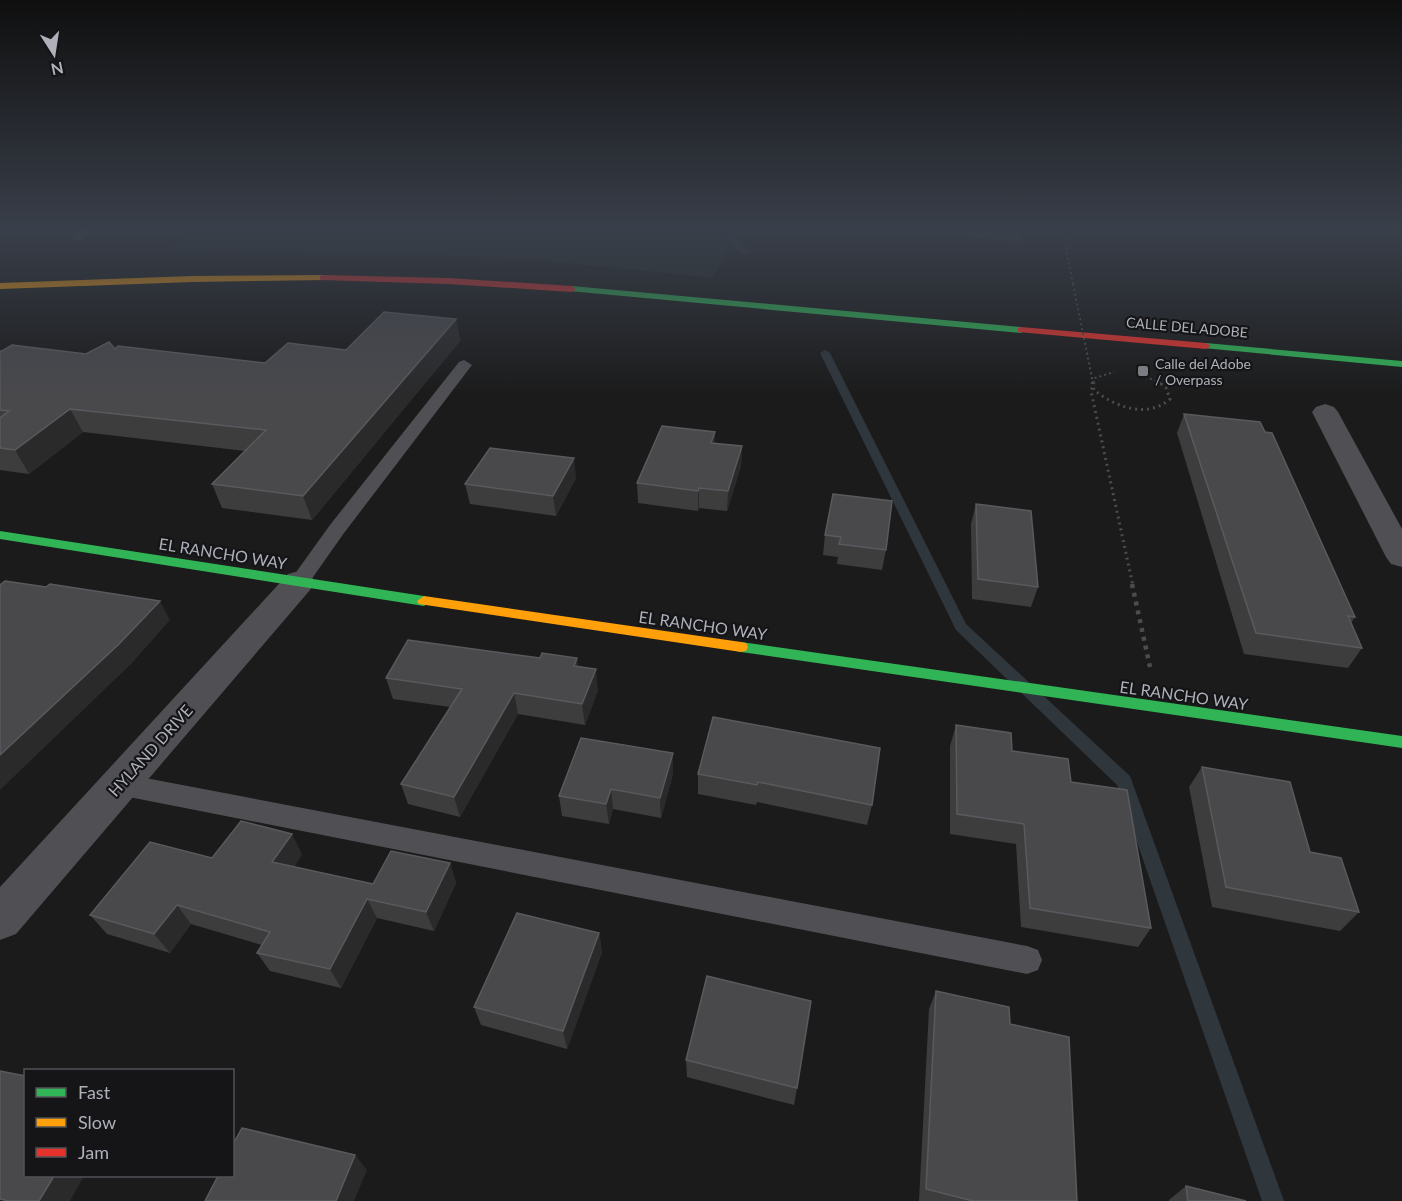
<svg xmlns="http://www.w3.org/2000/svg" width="1402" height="1201" font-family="Lato,sans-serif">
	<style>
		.green { fill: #232a24 }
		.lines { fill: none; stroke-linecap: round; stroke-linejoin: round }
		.stream { fill: #2f363c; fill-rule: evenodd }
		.path-far2 { stroke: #4b4c4f; stroke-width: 2; stroke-dasharray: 2 3; stroke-linecap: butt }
		.path-far1 { stroke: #4b4c4f; stroke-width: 3; stroke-dasharray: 2 4; stroke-linecap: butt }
		.path { stroke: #4b4c4f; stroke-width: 4.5; stroke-dasharray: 4 5; stroke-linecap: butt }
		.lane { fill: #505054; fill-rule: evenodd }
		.street { fill: #505054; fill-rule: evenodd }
		.fast { fill: #30b455; fill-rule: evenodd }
		.slow { fill: #ff9f0a; fill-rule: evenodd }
		.jam { fill: #e5322d; fill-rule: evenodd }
		.path-bridge-far1 { stroke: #4b4c4f; stroke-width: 2; stroke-dasharray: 2 3; stroke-linecap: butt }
		.path-bridge { stroke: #4b4c4f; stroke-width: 3; stroke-dasharray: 2 4; stroke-linecap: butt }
		.wall { fill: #3d3d3e }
		.shaded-wall { fill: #2a2a2b }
		.building { fill: #49494c; stroke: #595a5d; stroke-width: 1.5 }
		.poi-dot { fill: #7b7c82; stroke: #151517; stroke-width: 2 }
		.labels { text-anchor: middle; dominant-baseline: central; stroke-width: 4.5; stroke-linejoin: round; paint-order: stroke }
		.far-street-label { font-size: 14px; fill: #aeb1ba; stroke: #151517 }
		.far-poi-label { font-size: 14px; fill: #aeb1ba; stroke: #151517; text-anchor: start }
		.street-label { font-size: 16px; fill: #aeb1ba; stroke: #151517 }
	</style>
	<rect width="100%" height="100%" fill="#1b1b1b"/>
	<path class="green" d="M207,228H738L713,278L526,259L371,253L167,251Z"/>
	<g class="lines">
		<g class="stream">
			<path d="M716,228H725L748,250V254H742Z"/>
			<path d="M825,350L830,353L966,624L1130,776L1284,1201H1262L1117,785L956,630L820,353Z"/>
		</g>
		<g class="path-far2">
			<path d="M1062,228L1073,284"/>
			<path d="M1093,383L1095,378L1114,372"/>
		</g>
		<path class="path-far1" d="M1094,382L1091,391L1133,586"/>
		<path class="path" d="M1132,584L1150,667"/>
		<g class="lane">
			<path d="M79,228H92L82,240H74L72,237Z"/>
			<path d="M464,360L472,365L344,533L306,587L299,589L292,587L289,582L330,525L459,362Z"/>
			<path d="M119,773L1027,946L1038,950L1042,960L1038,970L1027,974L119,795L110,791L106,784L110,777Z"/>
		</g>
		<g class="street">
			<path d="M1325,404L1334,407L1338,412L1402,529V567L1391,564L1386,557L1312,412L1316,407Z"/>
			<path d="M299,571L310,574L315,582L310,590L16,934L0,940V887L288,574Z"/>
		</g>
		<g class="fast">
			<path d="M572,286L1021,327L1026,330L1021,333L569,291V287Z"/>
			<path d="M1206,343L1402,361V367L1203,348V344Z"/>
			<path d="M0,531L424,596L431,601L424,606L0,539Z"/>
			<path d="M741,642L1402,736V748L741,652L736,651L734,647L736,643Z"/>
		</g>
		<g class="slow">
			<path d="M323,275L326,276V280L192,282L0,289V283L192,276Z"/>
			<path d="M424,596L741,642L746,643L748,647L746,651L741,652L419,604L417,601Z"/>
		</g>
		<g class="jam">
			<path d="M323,275L448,278L572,286L576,289L572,292L448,284L320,280V276Z"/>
			<path d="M1021,327L1206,343L1211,346L1206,349L1018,332V328Z"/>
		</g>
		<g class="path-bridge-far1">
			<path d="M1073,284L1093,383"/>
			<path d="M1136,373L1161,383"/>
		</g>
		<path class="path-bridge" d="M1092,382L1094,390C1115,407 1147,419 1170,399L1166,388L1159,382"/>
	</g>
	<g class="wall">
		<path d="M842,228H1024L1021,241Z"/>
		<path d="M456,319L460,341L312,520L222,508L212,484L245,451L83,432L29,474L0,470V351L86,354L115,349L265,363L346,350Z"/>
		<path d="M1184,414L1355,617L1351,623L1362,648L1348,668L1244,654L1177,433Z"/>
		<path d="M715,443L742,446L741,466L727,511L699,508L698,511L638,503L637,483Z"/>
		<path d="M576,478L556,516L470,504L465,484Z"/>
		<path d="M833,494L886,550L882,570L837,564L838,557L823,555L825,535Z"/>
		<path d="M976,504L1038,587L1031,607L972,599L971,524Z"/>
		<path d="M540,658H577L578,666L598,690L585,725L518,714L460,817L408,804L401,784L450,707L393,699L386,678Z"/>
		<path d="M713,717L872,805L867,825L757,802L756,805L698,794V774Z"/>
		<path d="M956,725L1012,751L1071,782L1151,928L1138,947L1021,927L1016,844L950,834V746Z"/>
		<path d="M1202,767L1310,852L1359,912L1340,931L1212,907L1189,787Z"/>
		<path d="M673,774L661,818L613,809L609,824L562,816L559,796Z"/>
		<path d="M302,854L294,867L373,884L450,863L456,883L434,931L377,918L341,988L270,971L257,953L262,945L191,924L170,953L107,934L90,915Z"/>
		<path d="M599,933L602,952L567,1049L481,1025L474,1007Z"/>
		<path d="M936,991L1010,1024L1077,1201H919L929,1009Z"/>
		<path d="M686,1060L797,1088L794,1105L687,1077Z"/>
		<path d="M1186,1186L1246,1201H1169V1200Z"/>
	</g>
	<g class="shaded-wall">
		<path d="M456,319L460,341L312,520L303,496Z"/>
		<path d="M70,409L83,432L29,474L15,450Z"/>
		<path d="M715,432V451L711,443Z"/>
		<path d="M742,446L741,466L727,511L728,491Z"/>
		<path d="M574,458L576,478L556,516L553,496Z"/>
		<path d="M699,488V508L698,511V491Z"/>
		<path d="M160,601L170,620L131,664L0,790V755Z"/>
		<path d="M577,658L580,678L574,666Z"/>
		<path d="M596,669L598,690L585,725L582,704Z"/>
		<path d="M514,693L518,714L460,817L454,797Z"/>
		<path d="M673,753V774L661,818L660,798Z"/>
		<path d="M611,789L613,809L609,824L606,804Z"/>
		<path d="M292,834L302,854L284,882L272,862Z"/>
		<path d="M450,863L456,883L434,931L426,912Z"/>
		<path d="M367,899L377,918L341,988L330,969Z"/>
		<path d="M177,905L191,924L170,953L154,934Z"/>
		<path d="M599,933L602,952L567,1049L563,1031Z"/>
		<path d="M355,1155L367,1170L354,1201H336Z"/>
		<path d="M54,1176H84L70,1201H39Z"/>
	</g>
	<g class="building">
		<path d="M384,312L456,319L303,496L212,484L266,430L70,409L15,450L0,448V418L9,411L0,410V351H2L12,345L86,354L109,342L115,349L118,346L265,363L288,343L346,350Z"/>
		<path d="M1184,414L1260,422L1265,432L1272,433L1355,617L1348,616L1362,648L1256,633Z"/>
		<path d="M662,426L715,432L711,443L742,446L728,491L699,488L698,491L637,483Z"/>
		<path d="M490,448L574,458L553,496L465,484Z"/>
		<path d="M833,494L892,501L886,550L839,544L841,537L825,535Z"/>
		<path d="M976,504L1031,511L1038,587L978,579Z"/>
		<path d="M5,581L46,587L50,584L160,601L119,644L0,755V585Z"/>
		<path d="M408,640L540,658L542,653L577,658L574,666L596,669L582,704L514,693L454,797L401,784L462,689L386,678Z"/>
		<path d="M713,717L880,748L872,805L758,782L757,785L698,774Z"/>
		<path d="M956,725L1011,733L1012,751L1068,759L1071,782L1127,790L1151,928L1030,908L1024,824L957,814Z"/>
		<path d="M581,738L673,753L660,798L611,789L606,804L559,796Z"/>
		<path d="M1202,767L1290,782L1310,852L1341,858L1359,912L1226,887Z"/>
		<path d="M241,821L292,834L272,862L373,884L391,851L450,863L426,912L367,899L330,969L257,953L270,932L177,905L154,934L90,915L150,842L212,858Z"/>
		<path d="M517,913L599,933L563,1031L474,1007Z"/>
		<path d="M707,976L811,1001L797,1088L686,1060Z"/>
		<path d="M936,991L1009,1007L1010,1024L1069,1037L1077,1201H973L926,1189Z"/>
		<path d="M0,1071L26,1076V1176H54L39,1201H8L0,1199Z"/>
		<path d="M242,1128L355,1155L336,1201H205L218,1176H232V1146Z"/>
		<path d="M1186,1186L1246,1201H1188Z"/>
	</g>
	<linearGradient id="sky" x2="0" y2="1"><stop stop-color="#0f0f0f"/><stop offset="0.58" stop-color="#393f4a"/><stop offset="1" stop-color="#393f4a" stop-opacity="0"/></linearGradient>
	<rect width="1402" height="396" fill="url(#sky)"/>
	<rect class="poi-dot" x="1137" y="365" width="12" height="12" rx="3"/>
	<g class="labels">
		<g class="far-street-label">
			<text transform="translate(1187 327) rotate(5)">CALLE DEL ADOBE</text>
		</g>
		<g class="far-poi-label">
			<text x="1155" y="363">Calle del Adobe<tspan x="1155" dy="16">/ Overpass</tspan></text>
		</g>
		<g class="street-label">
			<text transform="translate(223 553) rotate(9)">EL RANCHO WAY</text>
			<text transform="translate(703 625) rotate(8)">EL RANCHO WAY</text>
			<text transform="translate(1184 695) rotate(8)">EL RANCHO WAY</text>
			<text transform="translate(150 750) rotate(-48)">HYLAND DRIVE</text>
		</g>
	</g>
	<rect x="24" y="1069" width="210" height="108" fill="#151517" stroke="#525358" stroke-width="1.5"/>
	<rect x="36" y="1088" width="30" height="9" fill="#30b455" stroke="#525358" stroke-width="1.5"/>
	<text x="78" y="1099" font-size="18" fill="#aeb1ba">Fast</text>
	<rect x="36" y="1118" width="30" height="9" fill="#ff9f0a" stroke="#525358" stroke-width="1.5"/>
	<text x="78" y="1129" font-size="18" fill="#aeb1ba">Slow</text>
	<rect x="36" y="1148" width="30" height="9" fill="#e5322d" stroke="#525358" stroke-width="1.5"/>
	<text x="78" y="1159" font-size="18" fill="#aeb1ba">Jam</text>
	<g transform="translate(54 54) rotate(168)" stroke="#151517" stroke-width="4.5" paint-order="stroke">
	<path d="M0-4.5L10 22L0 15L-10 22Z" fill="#aeb1ba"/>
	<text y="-9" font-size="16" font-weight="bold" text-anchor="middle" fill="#aeb1ba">N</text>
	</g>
</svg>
